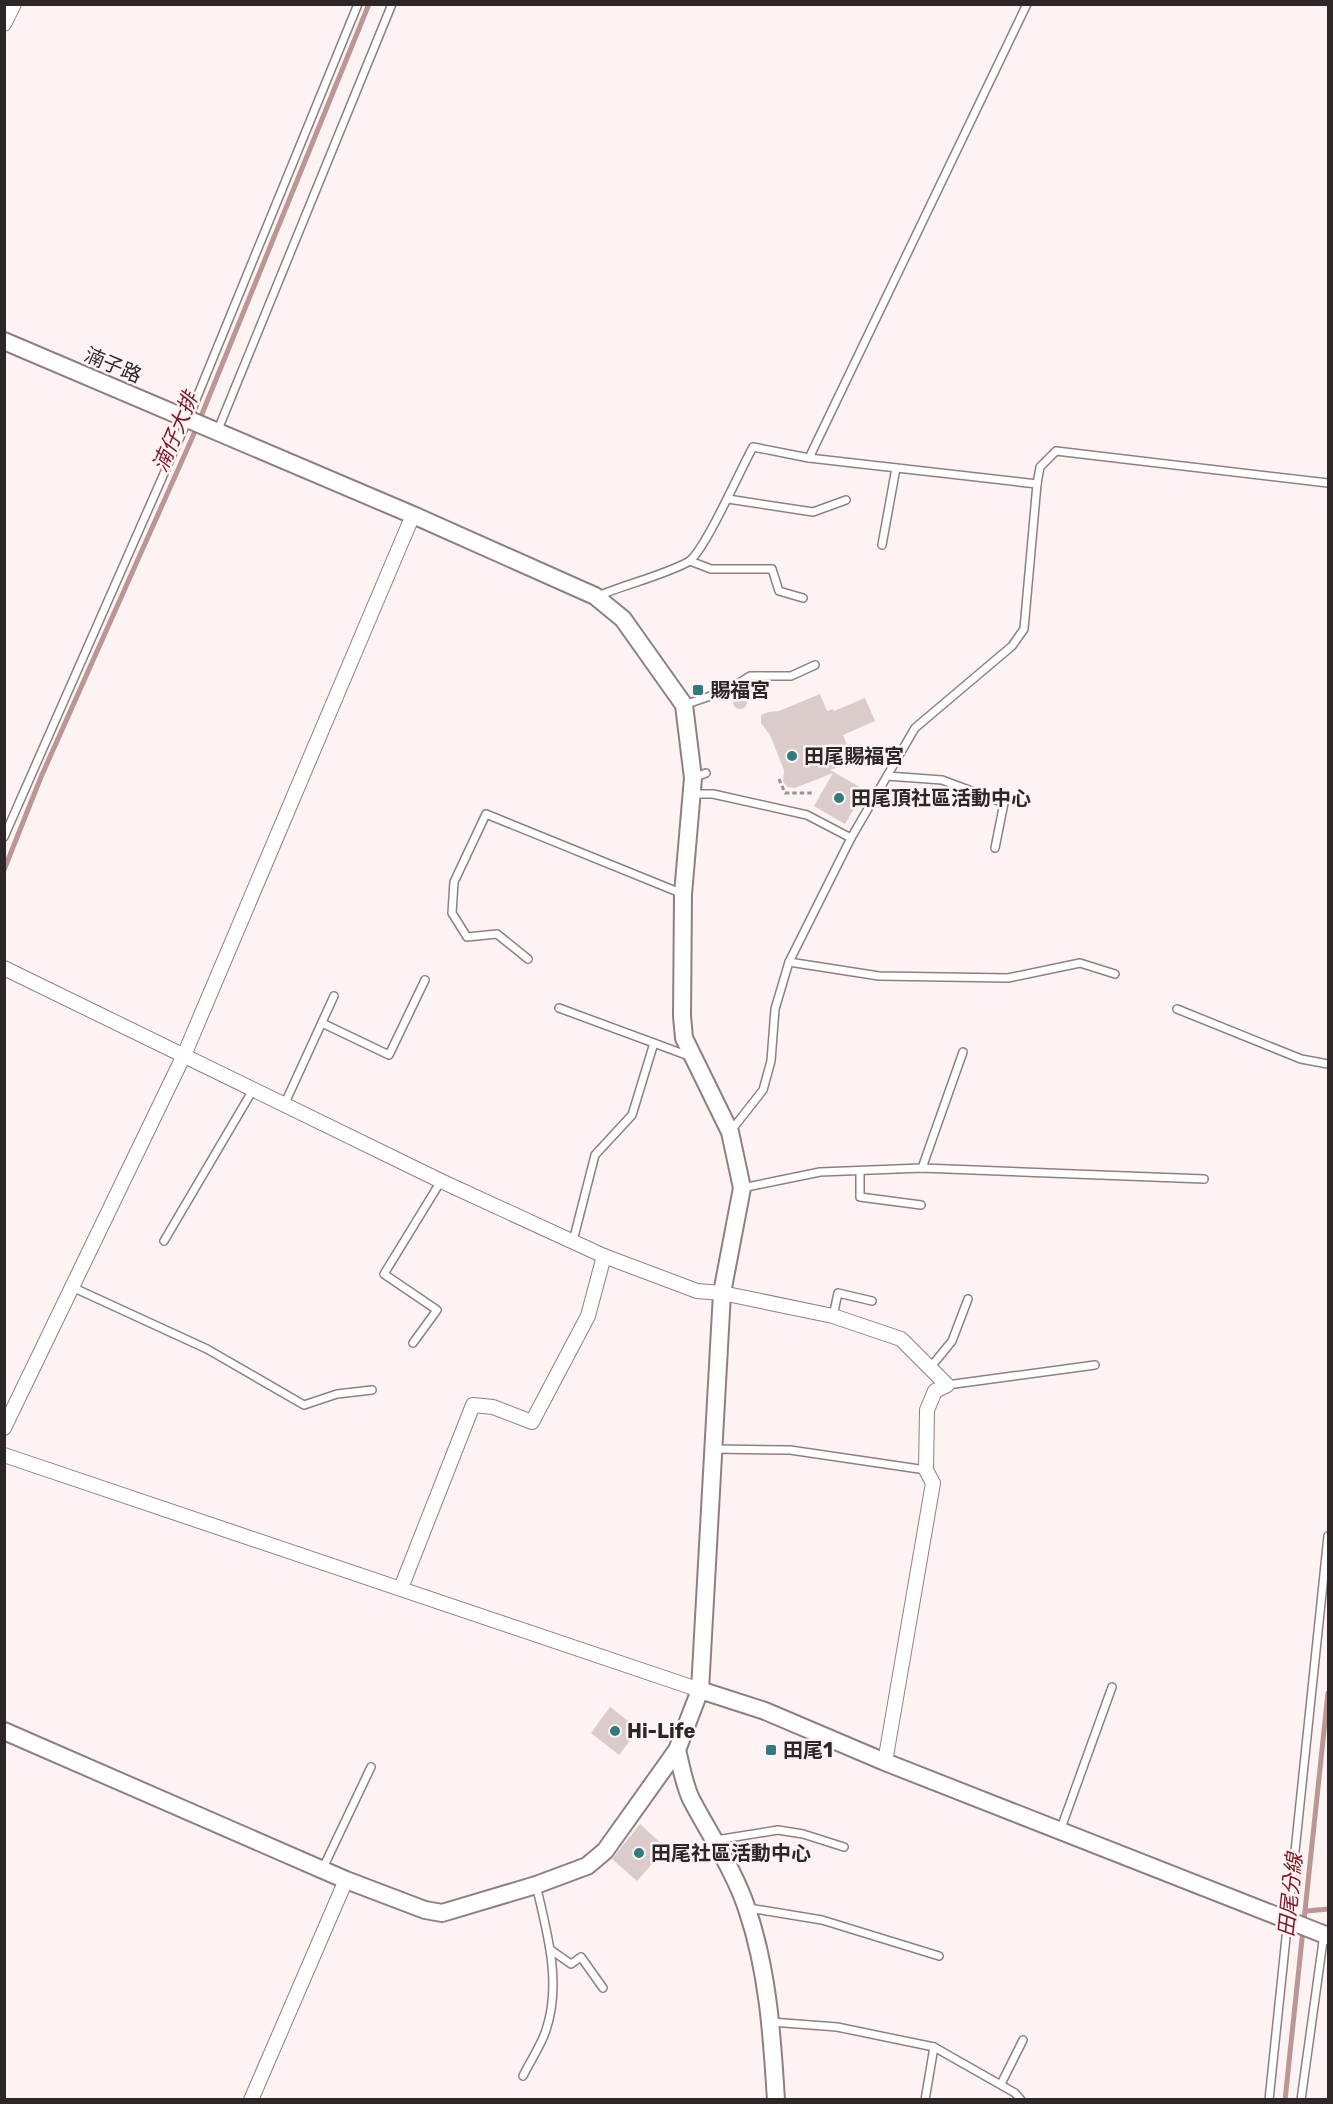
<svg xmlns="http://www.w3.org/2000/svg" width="1333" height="2104" font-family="Rubik,'Noto Sans TC',sans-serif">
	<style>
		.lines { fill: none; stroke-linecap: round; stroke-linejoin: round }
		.stream { stroke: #bc9595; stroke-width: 5 }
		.building { fill: #dbcbcb }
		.service-casing { stroke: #8f8080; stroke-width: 10 }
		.minor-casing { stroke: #8f8080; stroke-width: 16 }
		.tertiary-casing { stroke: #8f8080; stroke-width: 20 }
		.path { stroke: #9c9494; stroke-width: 3; stroke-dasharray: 4.5 3; stroke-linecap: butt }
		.service { stroke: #fff; stroke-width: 7 }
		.minor { stroke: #fff; stroke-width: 14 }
		.tertiary { stroke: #fff; stroke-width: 16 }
		.poi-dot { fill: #327b7d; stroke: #fdf3f3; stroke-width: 2 }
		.labels { text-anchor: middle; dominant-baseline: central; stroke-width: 5; stroke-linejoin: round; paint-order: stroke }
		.street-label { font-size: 20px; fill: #2c2626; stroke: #fdf3f3 }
		.poi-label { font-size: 20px; font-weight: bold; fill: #2c2626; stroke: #fdf3f3; text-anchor: start }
		.water-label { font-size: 21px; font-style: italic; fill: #7b1629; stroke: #fdf3f3 }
	</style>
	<rect width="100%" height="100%" fill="#fdf3f3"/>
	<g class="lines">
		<g class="stream">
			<path d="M4,870L41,777L193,436L369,4"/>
			<path d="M1307,1911L1328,1909"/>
			<path d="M1285,2100L1328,1693"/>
		</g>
	</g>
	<g class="building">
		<path d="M820,694L827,711L833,709L834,711L865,698L875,721L843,735L847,745L842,746L849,763L830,770L865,790L845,824L814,806L833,773L795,788L788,787L783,782L784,770L770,735L761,723V715L768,712L779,711Z"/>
		<circle cx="740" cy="702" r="7"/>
		<path d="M610,1707L639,1729L619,1755L591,1733Z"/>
		<path d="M640,1824L666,1848L637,1881L612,1859Z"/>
	</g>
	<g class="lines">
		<g class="service-casing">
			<g id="service">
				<path d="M217,432L392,4"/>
				<path d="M809,458L1037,484"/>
				<path d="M728,499L813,512L846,500"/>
				<path d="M882,545L896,468"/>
				<path d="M690,561L711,569H772L779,591L803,598"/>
				<path d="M598,596C624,585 664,575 688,562C704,553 741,468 753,447L809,458L1027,4"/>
				<path d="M684,705L728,690L750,676H791L815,665"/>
				<path d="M887,776L942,780L1004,803L995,848"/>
				<path d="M693,778L706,773"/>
				<path d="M692,794H713L807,815L851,838L789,962L775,1009L771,1061L763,1090L730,1132"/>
				<path d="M4,837L188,419L358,4"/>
				<path d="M851,838L915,728L1012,646L1024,629L1037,484L1040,467L1056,451L1328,483"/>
				<path d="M528,959L497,934L467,937L452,913L454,882L486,814L683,894"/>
				<path d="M789,962L879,976L1008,978L1080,963L1115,974"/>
				<path d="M559,1008L689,1056"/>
				<path d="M1177,1009L1301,1059L1328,1064"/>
				<path d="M322,1023L389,1055L425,980"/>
				<path d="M285,1103L334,996"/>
				<path d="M922,1168L963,1052"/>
				<path d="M860,1171V1197L921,1205"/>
				<path d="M742,1188L820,1172L922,1168L1204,1179"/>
				<path d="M164,1241L254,1088"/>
				<path d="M573,1241L595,1155L632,1115L654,1043"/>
				<path d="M72,1287L207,1349L304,1405L337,1394L372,1390"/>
				<path d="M833,1316L838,1293L872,1301"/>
				<path d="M413,1343L437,1310L384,1274L441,1181"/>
				<path d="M930,1368L952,1341L968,1299"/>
				<path d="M947,1385L1095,1365"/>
				<path d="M714,1449L790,1450L926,1470"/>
				<path d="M1060,1831L1112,1687"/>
				<path d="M716,1840L778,1830L803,1834L844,1847"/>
				<path d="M323,1868L371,1767"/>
				<path d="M749,1908L822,1920L939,1956"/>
				<path d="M551,1950L571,1964L581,1957L603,1988"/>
				<path d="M771,2022L837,2027L934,2047L1015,2093L1021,2100"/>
				<path d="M523,2076C530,2061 541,2046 546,2030C562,1983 547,1932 536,1885"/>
				<path d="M1001,2084L1023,2040"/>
				<path d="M925,2100L934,2047"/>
				<path d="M1269,2100L1328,1536"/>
				<path d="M1301,2100L1324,1934"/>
			</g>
		</g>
		<g class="minor-casing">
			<g id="minor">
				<path d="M4,24L14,4"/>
				<path d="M4,968L441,1181L604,1256L697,1291L722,1293L833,1316L901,1339L947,1385L935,1391L927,1410L926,1470L933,1483L885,1762"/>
				<path d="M4,1428L185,1053L413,515"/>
				<path d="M4,1455L700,1690"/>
				<path d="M401,1588L473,1405L493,1407L532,1422L588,1316L604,1256"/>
				<path d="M251,2100L346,1880"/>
			</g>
		</g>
		<g class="tertiary-casing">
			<g id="tertiary">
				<path d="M4,341L413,515L595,596L623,619L684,705L693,778L683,894L682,1016L684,1038L730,1132L742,1188L722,1293L700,1690L677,1750L605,1851L587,1866L536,1885L442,1913L425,1910L346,1880L4,1731"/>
				<path d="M700,1690L765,1711L885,1762L1328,1936"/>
				<path d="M677,1750C681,1766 684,1784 691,1799C710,1835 734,1870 747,1909C768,1971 772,2035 776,2100"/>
			</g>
		</g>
		<path class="path" d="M779,779L785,793H815"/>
		<use href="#service" class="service"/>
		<use href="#minor" class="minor"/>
		<use href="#tertiary" class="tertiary"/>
	</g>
	<g class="poi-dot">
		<rect x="692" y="684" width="12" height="12" rx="3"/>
		<circle cx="792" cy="756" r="6"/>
		<circle cx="839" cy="798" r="6"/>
		<circle cx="615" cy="1731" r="6"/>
		<rect x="765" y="1744" width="12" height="12" rx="3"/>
		<circle cx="639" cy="1853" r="6"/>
	</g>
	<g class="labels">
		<g class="street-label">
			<text transform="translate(113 365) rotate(23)">湳子路</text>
		</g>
		<g class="poi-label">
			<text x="710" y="690">賜福宮</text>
			<text x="804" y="756">田尾賜福宮</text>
			<text x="851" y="798">田尾頂社區活動中心</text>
			<text x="627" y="1731">Hi-Life</text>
			<text x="783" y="1750">田尾1</text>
			<text x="651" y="1853">田尾社區活動中心</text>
		</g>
		<g class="water-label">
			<text transform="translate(175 432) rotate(-67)">湳仔大排</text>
			<text transform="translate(1290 1895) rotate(-84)">田尾分線</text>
		</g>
	</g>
	<rect width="1333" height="2104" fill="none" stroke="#2c2626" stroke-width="12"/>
</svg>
